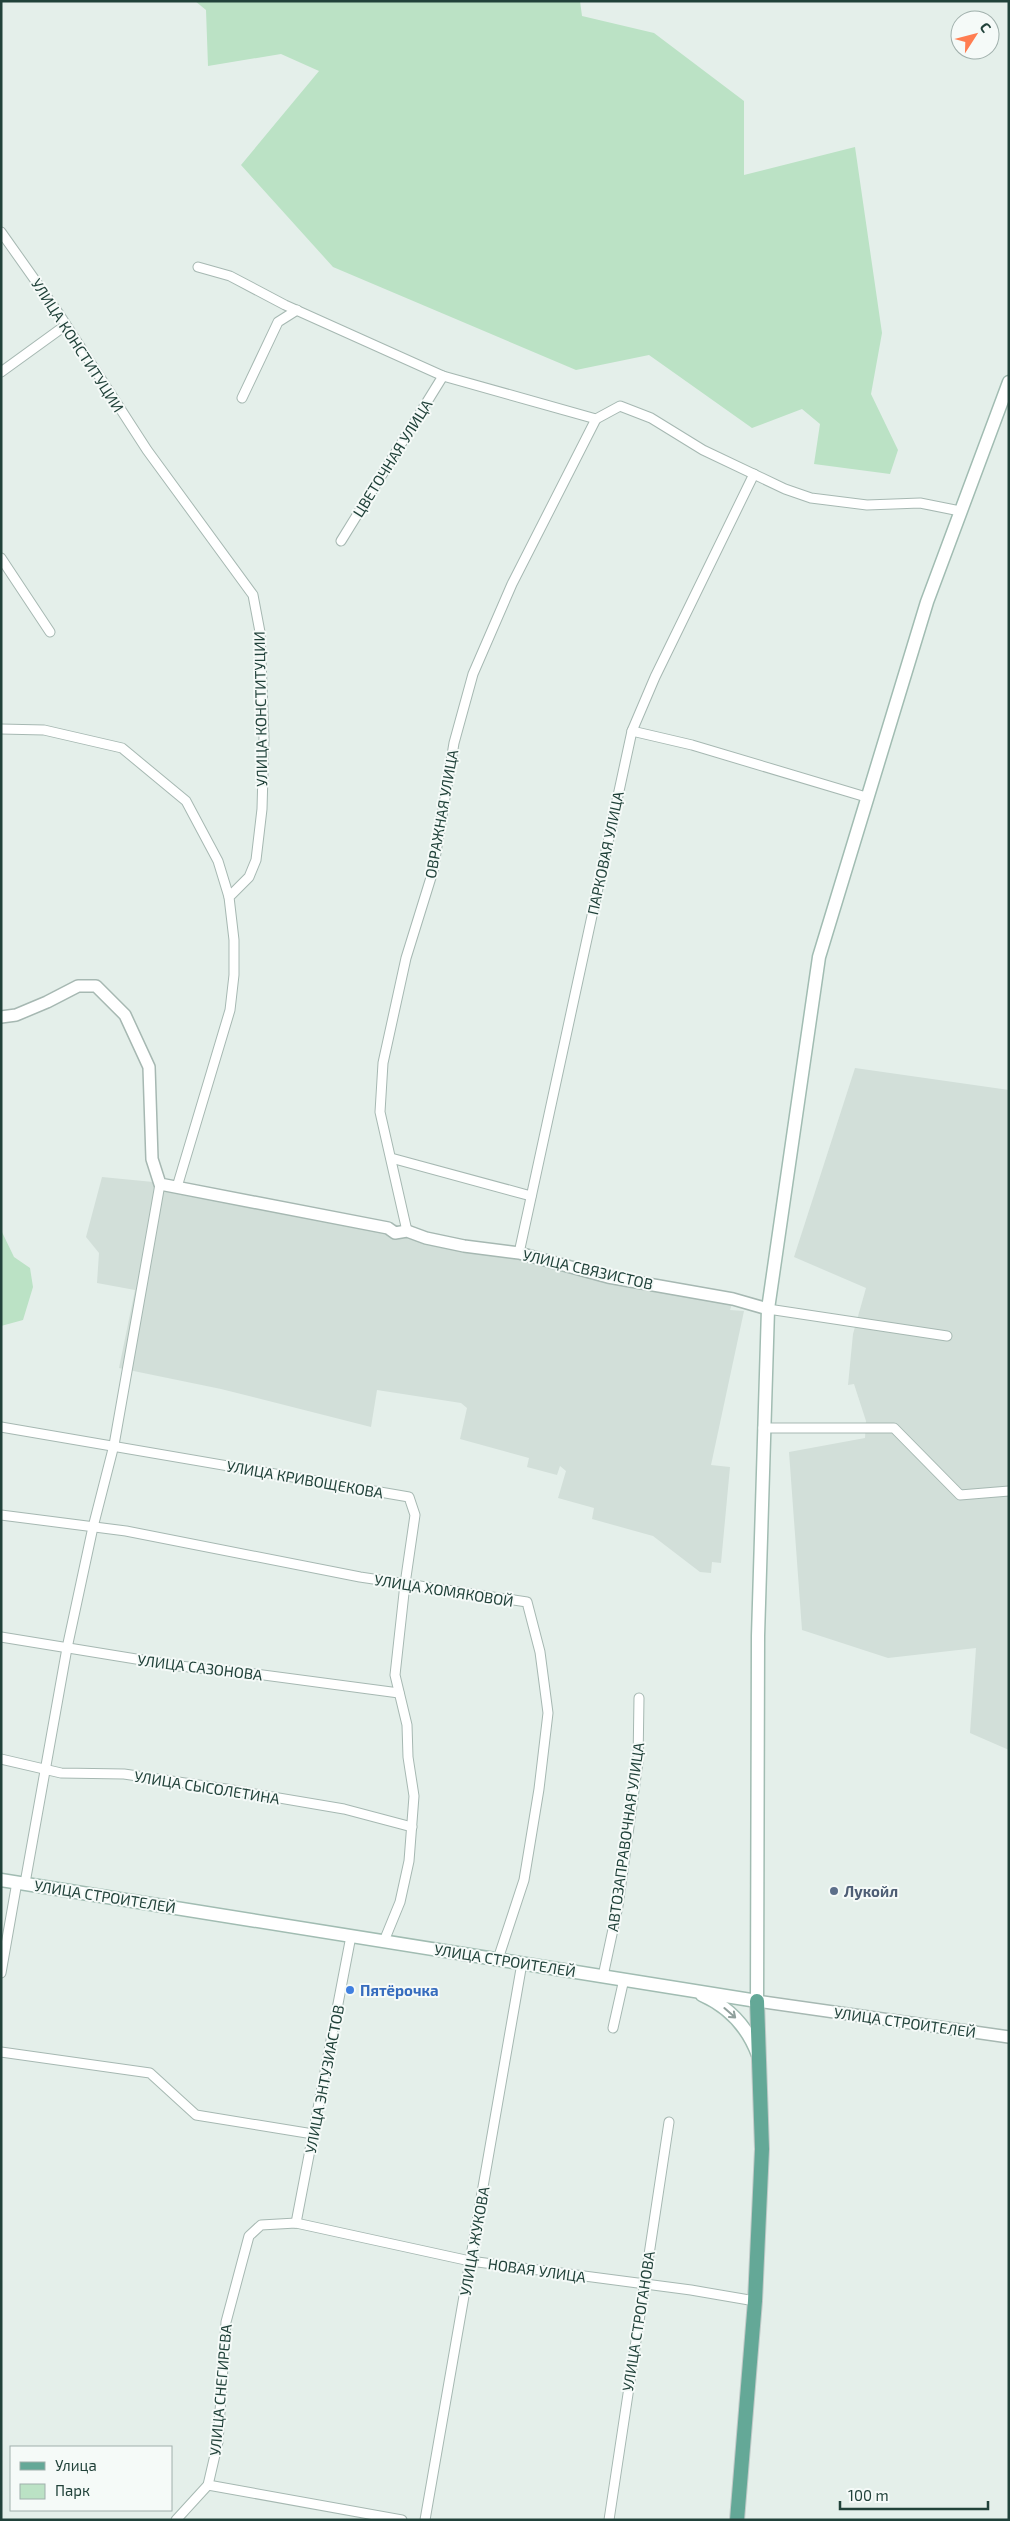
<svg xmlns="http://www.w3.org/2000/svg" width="1010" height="2521" font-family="'Exo 2',sans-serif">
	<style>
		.built { fill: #d2dfd9 }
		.green { fill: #bbe2c5 }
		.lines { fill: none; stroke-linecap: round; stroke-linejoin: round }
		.minor-casing { stroke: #a6b8b2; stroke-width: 11 }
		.tertiary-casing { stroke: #a6b8b2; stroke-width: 14 }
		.secondary-casing { stroke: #a1bcb2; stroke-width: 15 }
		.primary-casing { stroke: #c1cac8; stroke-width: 16 }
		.minor { stroke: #fff; stroke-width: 9 }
		.tertiary { stroke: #fff; stroke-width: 11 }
		.secondary { stroke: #fff; stroke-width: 12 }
		.primary { stroke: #64a897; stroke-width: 14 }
		.oneway { stroke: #90a09c }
		.service-dot { fill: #5c6f8a; stroke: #f5faf8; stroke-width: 2 }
		.shop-dot { fill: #3f7fe0; stroke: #f5faf8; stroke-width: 2 }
		.labels { text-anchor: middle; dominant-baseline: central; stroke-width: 4; stroke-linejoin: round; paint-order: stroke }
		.street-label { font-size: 15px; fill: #21423a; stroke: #f5faf8 }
		.service-label { font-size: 15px; font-weight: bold; fill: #4e5e75; stroke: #f5faf8; text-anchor: start }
		.shop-label { font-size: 15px; font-weight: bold; fill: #366cbe; stroke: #f5faf8; text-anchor: start }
	</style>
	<rect width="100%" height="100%" fill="#e4efea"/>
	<g class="built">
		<path d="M855,1068L1009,1090V1750L970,1733L976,1648L888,1658L802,1630L789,1452L865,1438L866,1421L854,1384L848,1385L853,1334L866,1288L794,1257Z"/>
		<path d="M102,1177L184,1185L384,1222L611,1272L735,1295L730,1310L744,1311L711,1465L730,1467L721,1563L712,1562L711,1573L700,1572L653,1536L592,1519L594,1508L558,1498L566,1471L560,1466L557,1475L527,1467L529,1458L460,1439L467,1408L461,1403L377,1390L371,1427L221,1389L119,1368L135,1290L97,1283L99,1253L86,1237Z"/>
	</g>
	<g class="green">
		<path d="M195,1H580L582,16L654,33L744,101V175L855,147L882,333L871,394L898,450L890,474L814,464L820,424L802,409L752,428L649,355L576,370L333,267L241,165L319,71L281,54L208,66L206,10Z"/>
		<path d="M1,1230L14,1257L30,1268L33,1287L23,1320L1,1326Z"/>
	</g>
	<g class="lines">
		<g class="minor-casing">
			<g id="minor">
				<path d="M1,232L59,314L147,450L253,595L260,632L264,738L262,809L256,860L249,877L229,897L234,940V975L230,1010L177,1187"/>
				<path d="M198,267L230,276L285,305L443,376L596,419L620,406L651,418L703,450L785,489L811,498L867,505L920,503L960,511"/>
				<path d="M1,372L66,325"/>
				<path d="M242,398L278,322L297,310"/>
				<path d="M341,541L443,376"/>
				<path d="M1,558L50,632"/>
				<path d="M1,729L44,730L122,748L186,801L218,861L229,897"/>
				<path d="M632,731L692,745L866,797"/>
				<path d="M391,1158L531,1196"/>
				<path d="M407,1231L380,1112L383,1063L406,958L433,871L454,743L473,674L512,584L596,419"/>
				<path d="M519,1253L632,731L655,677L754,474"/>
				<path d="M768,1309L947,1336"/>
				<path d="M1,1427L409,1497L415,1515L405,1584L395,1675L407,1725L408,1757L414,1796L409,1861L400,1902L384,1941"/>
				<path d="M763,1428H894L960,1495L1009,1491"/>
				<path d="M1,1515L126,1531L360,1577L527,1602L540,1652L548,1713L539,1789L524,1880L498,1959"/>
				<path d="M1,1637L179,1666L248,1673L399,1693"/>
				<path d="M1,1759L61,1773L124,1774L226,1789L344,1809L412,1827"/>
				<path d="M25,1883L67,1648L93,1527L114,1445L160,1184"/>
				<path d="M1,1973L17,1882"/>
				<path d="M603,1976L618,1906L638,1762L639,1698"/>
				<path d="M613,2028L624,1979"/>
				<path d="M1,2052L150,2073L196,2115L313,2134"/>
				<path d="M296,2223L351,1936"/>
				<path d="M208,2485L402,2520"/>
				<path d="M176,2520L208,2485L218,2442L226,2322L249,2236L261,2225L296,2223L470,2261L691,2290L755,2301"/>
				<path d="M425,2520L522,1963"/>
				<path d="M609,2520L669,2122"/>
			</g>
		</g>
		<g class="tertiary-casing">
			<g id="tertiary">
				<path d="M1,1017L16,1015L47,1002L78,986H96L125,1015L149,1067L152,1159L160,1184L388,1228L395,1233L407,1231L426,1238L464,1246L519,1253L608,1277L733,1299L768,1309"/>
				<path d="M757,2001L1009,2037"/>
			</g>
		</g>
		<g class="secondary-casing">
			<g id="secondary">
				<path d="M1,1880L757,2001L758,1636L768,1309L819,957L927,602L1009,382"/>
				<path d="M702,1995C729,2007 748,2028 758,2055"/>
			</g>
		</g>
		<g class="primary-casing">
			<path id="primary" d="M737,2520L755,2301L762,2149L757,2001"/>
		</g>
		<use href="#minor" class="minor"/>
		<use href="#tertiary" class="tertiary"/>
		<use href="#secondary" class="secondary"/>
		<use href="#primary" class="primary"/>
	</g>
	<defs><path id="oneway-shaft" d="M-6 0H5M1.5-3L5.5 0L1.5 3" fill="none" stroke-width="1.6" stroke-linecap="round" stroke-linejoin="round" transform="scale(1.25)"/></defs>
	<use class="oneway" href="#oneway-shaft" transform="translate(730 2013) rotate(41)"/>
	<circle class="service-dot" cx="834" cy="1891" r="5"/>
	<circle class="shop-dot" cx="350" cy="1990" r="5"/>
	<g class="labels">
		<g class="street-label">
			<text transform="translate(78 345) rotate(57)">УЛИЦА КОНСТИТУЦИИ</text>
			<text transform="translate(392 458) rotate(-58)">ЦВЕТОЧНАЯ УЛИЦА</text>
			<text transform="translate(260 709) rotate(-91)">УЛИЦА КОНСТИТУЦИИ</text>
			<text transform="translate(441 814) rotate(-80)">ОВРАЖНАЯ УЛИЦА</text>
			<text transform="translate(605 853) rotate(-78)">ПАРКОВАЯ УЛИЦА</text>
			<text transform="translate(588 1269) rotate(13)">УЛИЦА СВЯЗИСТОВ</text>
			<text transform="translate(305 1479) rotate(10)">УЛИЦА КРИВОЩЕКОВА</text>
			<text transform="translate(444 1590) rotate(9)">УЛИЦА ХОМЯКОВОЙ</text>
			<text transform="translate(200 1667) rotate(7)">УЛИЦА САЗОНОВА</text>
			<text transform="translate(207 1787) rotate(9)">УЛИЦА СЫСОЛЕТИНА</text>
			<text transform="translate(625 1837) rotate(-82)">АВТОЗАПРАВОЧНАЯ УЛИЦА</text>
			<text transform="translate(105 1896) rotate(9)">УЛИЦА СТРОИТЕЛЕЙ</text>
			<text transform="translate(505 1960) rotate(9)">УЛИЦА СТРОИТЕЛЕЙ</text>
			<text transform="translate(905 2022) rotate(8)">УЛИЦА СТРОИТЕЛЕЙ</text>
			<text transform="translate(324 2079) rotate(-79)">УЛИЦА ЭНТУЗИАСТОВ</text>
			<text transform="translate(474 2241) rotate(-80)">УЛИЦА ЖУКОВА</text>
			<text transform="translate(537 2270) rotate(8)">НОВАЯ УЛИЦА</text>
			<text transform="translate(638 2321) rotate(-81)">УЛИЦА СТРОГАНОВА</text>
			<text transform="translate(220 2390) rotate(-85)">УЛИЦА СНЕГИРЕВА</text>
		</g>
		<g class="service-label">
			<text x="844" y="1891">Лукойл</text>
		</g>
		<g class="shop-label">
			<text x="360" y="1990">Пятёрочка</text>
		</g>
	</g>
	<rect width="1010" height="2521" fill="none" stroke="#21423a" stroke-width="5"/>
	<rect x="10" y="2446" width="162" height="65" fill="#f5faf8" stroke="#a0b0ac"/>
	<rect x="20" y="2462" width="25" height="8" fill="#64a897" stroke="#a0b0ac"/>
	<text x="55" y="2471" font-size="15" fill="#21423a">Улица</text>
	<rect x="20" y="2484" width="25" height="15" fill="#bbe2c5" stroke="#a0b0ac"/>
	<text x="55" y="2496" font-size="15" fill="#21423a">Парк</text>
	<g transform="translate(975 35) rotate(54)"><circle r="24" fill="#f5faf8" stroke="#a0b0ac"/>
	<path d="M0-4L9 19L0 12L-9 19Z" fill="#ff7d51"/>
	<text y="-8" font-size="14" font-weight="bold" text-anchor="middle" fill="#21423a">С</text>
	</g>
	<path d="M840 2501v8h148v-8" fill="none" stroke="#21423a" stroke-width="2.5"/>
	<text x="848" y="2501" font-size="15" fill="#21423a" stroke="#f5faf8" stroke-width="4" paint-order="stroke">100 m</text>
</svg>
